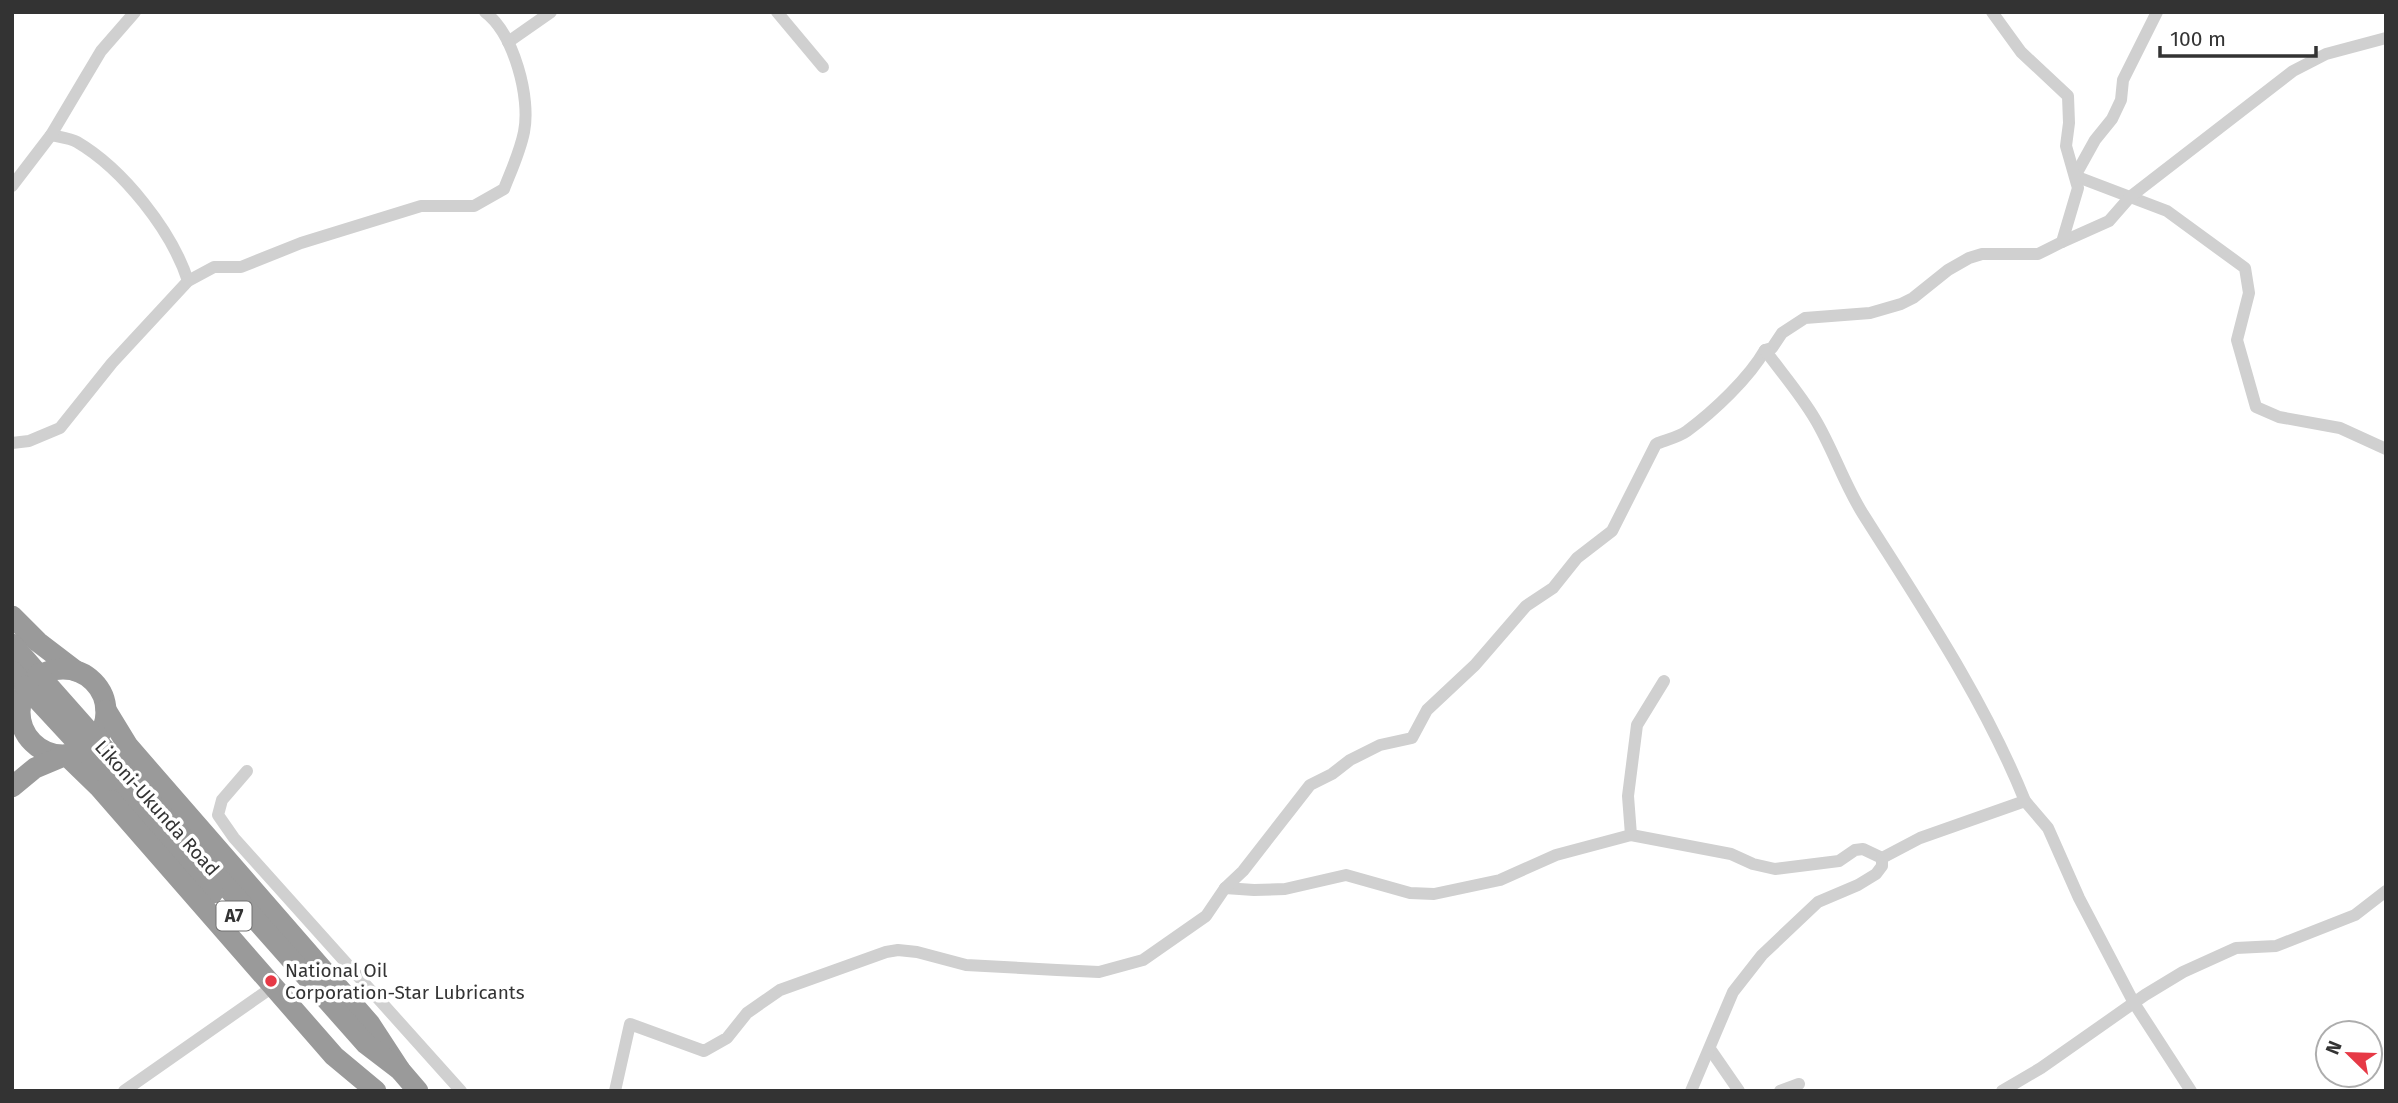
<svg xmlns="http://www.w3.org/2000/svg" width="2398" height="1103" font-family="'Fira Sans',sans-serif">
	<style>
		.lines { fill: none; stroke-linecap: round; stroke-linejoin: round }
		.street { stroke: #d0d0d0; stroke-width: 12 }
		.highway { stroke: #9a9a9a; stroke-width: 21 }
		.highway-bridge { stroke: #9a9a9a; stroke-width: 21 }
		.poi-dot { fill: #e63946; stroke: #fff; stroke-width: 2.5 }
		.labels { text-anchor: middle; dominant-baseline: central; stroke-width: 7; stroke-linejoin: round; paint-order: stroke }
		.shield { fill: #fff; stroke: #707070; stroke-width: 2 }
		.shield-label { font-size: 18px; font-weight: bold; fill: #333 }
		.street-label { font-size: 19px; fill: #333; stroke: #fff }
		.poi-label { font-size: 19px; fill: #333; stroke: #fff; text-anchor: start }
	</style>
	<rect width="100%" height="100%" fill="#fff"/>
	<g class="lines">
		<g class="street">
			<path d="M777,12L823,67"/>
			<path d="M2157,12L2123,80L2121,100L2112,119L2095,140L2075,176L2167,211L2245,268L2249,293L2237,340L2256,407L2279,417L2340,428L2386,449"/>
			<path d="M508,42L551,12"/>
			<path d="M51,135C59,137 70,138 77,142C123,169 172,231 188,281"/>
			<path d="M12,186L51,135L101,51L135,12"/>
			<path d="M2062,242L2109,221L2130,197L2293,71L2326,54L2386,38"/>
			<path d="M12,443L29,441L60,428L112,363L188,281L214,267H241L301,243L421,206H474L504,189C511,171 520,152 524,132C531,98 514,34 485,12"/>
			<path d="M1664,681L1637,725L1628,796L1631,835L1731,854L1753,864L1775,869L1839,861L1855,850L1863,849L1882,858"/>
			<path d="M247,771L222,800L218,815L234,838L461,1091"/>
			<path d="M2025,801L2048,828L2079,898L2134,1003L2191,1091"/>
			<path d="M1225,888L1254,890L1285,889L1346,875L1410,893L1434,894L1500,880L1556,855L1631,835"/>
			<path d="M1710,1049L1739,1091"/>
			<path d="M124,1091L274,986"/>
			<path d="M615,1091L630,1024L704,1051L727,1038L747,1013L780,990L886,952L898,950L917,952L966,965L1057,970L1099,972L1143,960L1206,916L1225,888L1243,871L1310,785L1332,774L1350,760L1380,745L1412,738L1427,710L1475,665L1526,606L1553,588L1577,558L1612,531L1656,444C1666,440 1679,437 1687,431C1714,411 1749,378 1765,350L1772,348L1782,333L1805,318L1870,313L1901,304L1913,298L1948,270L1969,258L1982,254H2038L2062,242L2078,188L2066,146L2069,123L2068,96L2021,52L1992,12"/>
			<path d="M1691,1091L1733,992L1762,955L1818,902L1858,885L1876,874L1882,866V858L1920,838L2025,801C1984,699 1921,606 1863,514C1844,484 1833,449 1815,419C1801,395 1781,372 1765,350"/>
			<path d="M1780,1091L1799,1084"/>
			<path d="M2002,1091L2041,1068L2145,995L2183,972L2236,948L2276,946L2355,915L2386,891"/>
		</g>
		<g class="highway">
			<path d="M12,616L38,642L76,671"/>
			<path d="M12,644L38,674"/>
			<circle cx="63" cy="712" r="43"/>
			<path d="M12,671L25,686"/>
			<path d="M106,710L128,746L370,1024L400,1070"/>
			<path d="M123,770L366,1044L400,1070L418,1091"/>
			<path d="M115,784L213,893"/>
			<path d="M12,787L35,768L66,755L100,788L334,1056L376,1091"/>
		</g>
		<g class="highway-bridge">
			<path d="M38,674L123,770"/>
			<path d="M25,686L112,780"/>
		</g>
	</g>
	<circle class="poi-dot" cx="271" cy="981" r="7"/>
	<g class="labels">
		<rect class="shield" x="216.5" y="901.5" width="35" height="29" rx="5"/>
		<g class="shield-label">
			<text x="234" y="916">A7</text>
		</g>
		<g class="street-label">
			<text transform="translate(157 808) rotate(48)">Likoni-Ukunda Road</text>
		</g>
		<g class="poi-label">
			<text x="285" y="970">National Oil<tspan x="285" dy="22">Corporation-Star Lubricants</tspan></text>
		</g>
	</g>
	<rect width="2398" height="1103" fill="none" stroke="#333333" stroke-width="28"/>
	<g transform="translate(2349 1054) rotate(293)"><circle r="33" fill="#ffffff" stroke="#adadad" stroke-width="2"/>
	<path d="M0-5L12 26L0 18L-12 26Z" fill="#e63946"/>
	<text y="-10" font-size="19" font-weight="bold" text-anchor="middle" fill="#333333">N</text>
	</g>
	<path d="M2160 46v10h156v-10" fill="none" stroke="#333333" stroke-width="3.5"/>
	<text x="2170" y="46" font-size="21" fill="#333333" stroke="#ffffff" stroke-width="5" paint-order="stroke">100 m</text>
</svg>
